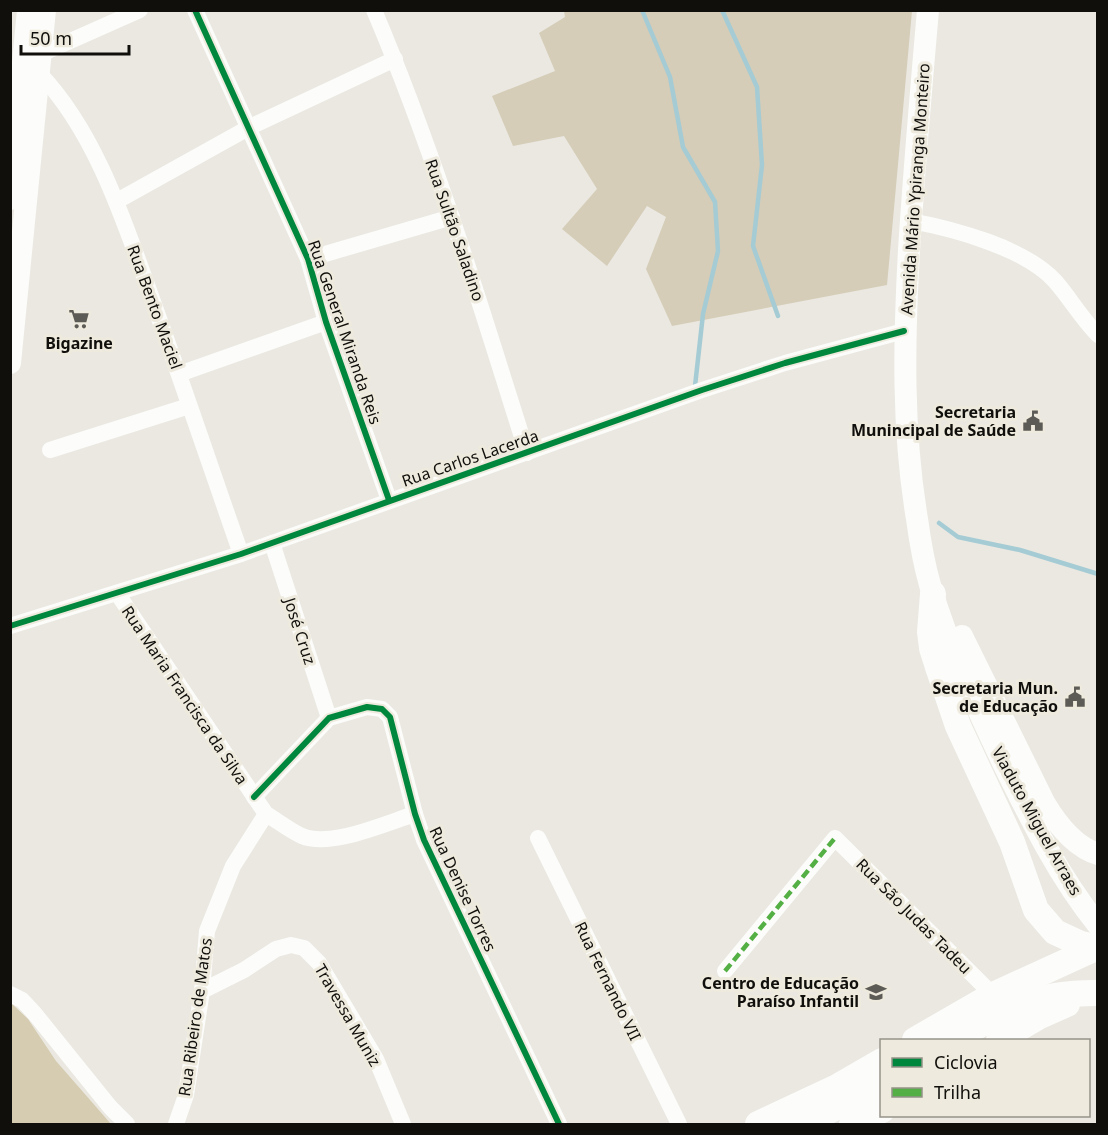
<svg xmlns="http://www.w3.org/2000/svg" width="1108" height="1135" font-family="'Noto Sans',sans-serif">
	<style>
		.green { fill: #d5cdb8 }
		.forest { fill: #d6ccb1 }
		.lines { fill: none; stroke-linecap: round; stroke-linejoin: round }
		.stream { stroke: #a5cbd4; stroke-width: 4.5 }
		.street { stroke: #fcfcfa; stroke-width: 16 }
		.secondary { stroke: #fcfcfa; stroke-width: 22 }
		.primary { stroke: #fcfcfa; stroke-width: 26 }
		.quiet { stroke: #54b044; stroke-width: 4.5; stroke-dasharray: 9 4.5; stroke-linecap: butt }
		.cycleway-casing { stroke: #eeeadd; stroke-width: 10 }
		.cycleway { stroke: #00873e; stroke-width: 6 }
		.labels { text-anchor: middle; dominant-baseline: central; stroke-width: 6; stroke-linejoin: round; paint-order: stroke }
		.street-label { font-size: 16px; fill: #100f0b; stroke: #eeeadd }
		.poi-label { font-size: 16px; font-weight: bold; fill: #100f0b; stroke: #eeeadd; text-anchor: end }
	</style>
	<rect width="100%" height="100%" fill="#eae8e1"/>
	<path class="green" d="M564,11H912L887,285L672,326L646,269L666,217L647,206L607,266L562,229L597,189L564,136L513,146L492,96L555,71L539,33L565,17Z"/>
	<path class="forest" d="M11,1003L28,1019L56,1061L111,1124H11Z"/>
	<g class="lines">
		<g class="stream">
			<path d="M642,10L670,77L683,147L715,202L718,251L703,314L695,386"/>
			<path d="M722,10L757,87L762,165L753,246L778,316"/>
			<path d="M939,523L958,537L1020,550L1098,574"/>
		</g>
		<g class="street">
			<path d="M195,10L308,259L326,322L389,500"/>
			<path d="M374,10C435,154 480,304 527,453"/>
			<path d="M41,54L140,10"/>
			<path d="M40,74C96,133 124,221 151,296C182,382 211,468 241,554"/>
			<path d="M117,201L250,127L395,59"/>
			<path d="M911,221C954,229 1025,248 1055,281C1070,298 1081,318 1098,335"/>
			<path d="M308,259L452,217"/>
			<path d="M179,374L326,322"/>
			<path d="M50,450L189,406"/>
			<path d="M272,543L329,718"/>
			<path d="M117,593L266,814C278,821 290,831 302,836C331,848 386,823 415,814"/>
			<path d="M10,626L241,554L702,390L785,363L904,331"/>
			<path d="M254,797L329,718L367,707L382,709L390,717L415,814L424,840L559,1124"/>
			<path d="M538,838L679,1124"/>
			<path d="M725,971L835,838L993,995"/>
			<path d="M202,991L244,970L276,949L291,945L304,948L319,963L376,1059L403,1124"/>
			<path d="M10,994L22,1000L35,1014L110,1107L127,1124"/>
			<path d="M176,1124L186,1095L202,991L207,931L233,866L266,814"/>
		</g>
		<g class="secondary">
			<path d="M928,10C921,90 914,170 909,250C904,341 902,429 917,519C920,541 924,564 930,585C948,646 976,706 1003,763C1030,818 1059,877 1098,925"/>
			<path d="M10,199L28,10"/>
			<path d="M10,363L45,10"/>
			<path d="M962,636L1045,804C1057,824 1075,847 1098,854"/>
		</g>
		<g class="primary">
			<path d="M933,594L930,632L932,648L938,667L958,726L1012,842L1036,910L1055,932L1081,944L1096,947"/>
			<path d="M915,1040L993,995L1098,947"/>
			<path d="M955,1040C1003,1009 1038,992 1098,993"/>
			<path d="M999,1040L1038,1017L1067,1004"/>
			<path d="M758,1124L837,1087L882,1061"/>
			<path d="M803,1124L882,1084"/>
			<path d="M852,1124L882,1110"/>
		</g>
		<path class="quiet" d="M725,971L835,838"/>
		<g class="cycleway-casing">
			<g id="cycleway">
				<path d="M195,10L308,259L326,322L389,500"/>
				<path d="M10,626L241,554L702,390L785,363L904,331"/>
				<path d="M254,797L329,718L367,707L382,709L390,717L415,814L424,840L559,1124"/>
			</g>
		</g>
		<use href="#cycleway" class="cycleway"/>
	</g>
	<defs>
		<g id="supermarket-bare" transform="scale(1.62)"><path d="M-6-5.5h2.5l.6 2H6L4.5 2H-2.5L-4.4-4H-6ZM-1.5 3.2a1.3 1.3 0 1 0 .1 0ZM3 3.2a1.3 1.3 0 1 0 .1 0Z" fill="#5c5b56" stroke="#eeeadd" stroke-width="2.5" paint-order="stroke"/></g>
		<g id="civic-bare" transform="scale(1.62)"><path d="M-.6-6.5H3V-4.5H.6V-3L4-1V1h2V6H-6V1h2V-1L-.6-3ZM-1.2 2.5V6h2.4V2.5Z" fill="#5c5b56" stroke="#eeeadd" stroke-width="2.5" paint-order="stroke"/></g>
		<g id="school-bare" transform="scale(1.62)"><path d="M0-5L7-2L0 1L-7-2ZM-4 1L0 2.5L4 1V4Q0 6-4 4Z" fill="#5c5b56" stroke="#eeeadd" stroke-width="2.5" paint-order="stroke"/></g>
	</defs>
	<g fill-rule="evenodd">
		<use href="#supermarket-bare" x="79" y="319"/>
		<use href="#civic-bare" x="1033" y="421"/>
		<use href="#civic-bare" x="1075" y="697"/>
		<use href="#school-bare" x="876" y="992"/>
	</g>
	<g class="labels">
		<g class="street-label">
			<text transform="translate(915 189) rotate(-86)">Avenida Mário Ypiranga Monteiro</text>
			<text transform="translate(455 230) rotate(71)">Rua Sultão Saladino</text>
			<text transform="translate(155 307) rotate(70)">Rua Bento Maciel</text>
			<text transform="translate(345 332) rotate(71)">Rua General Miranda Reis</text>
			<text transform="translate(470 458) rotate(-19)">Rua Carlos Lacerda</text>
			<text transform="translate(300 631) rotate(72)">José Cruz</text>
			<text transform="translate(185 695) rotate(56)">Rua Maria Francisca da Silva</text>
			<text transform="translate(1037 821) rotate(61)">Viaduto Miguel Arraes</text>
			<text transform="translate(463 889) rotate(65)">Rua Denise Torres</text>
			<text transform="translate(914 916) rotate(45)">Rua São Judas Tadeu</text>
			<text transform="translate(608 981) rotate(64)">Rua Fernando VII</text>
			<text transform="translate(348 1015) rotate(60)">Travessa Muniz</text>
			<text transform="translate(195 1017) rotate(-82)">Rua Ribeiro de Matos</text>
		</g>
		<g class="poi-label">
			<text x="79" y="343" text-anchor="middle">Bigazine</text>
			<text x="1016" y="412">Secretaria<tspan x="1016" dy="18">Munincipal de Saúde</tspan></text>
			<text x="1058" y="688">Secretaria Mun.<tspan x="1058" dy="18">de Educação</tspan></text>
			<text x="859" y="983">Centro de Educação<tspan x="859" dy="18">Paraíso Infantil</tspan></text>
		</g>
	</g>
	<rect width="1108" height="1135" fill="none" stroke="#100f0b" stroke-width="24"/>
	<rect x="880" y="1039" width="210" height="78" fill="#eeeadd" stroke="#959289" stroke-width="1.5"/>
	<rect x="892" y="1058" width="30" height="9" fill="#00873e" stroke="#959289" stroke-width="1.5"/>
	<text x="934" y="1069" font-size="18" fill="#100f0b">Ciclovia</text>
	<rect x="892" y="1088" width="30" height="9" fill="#54b044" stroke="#959289" stroke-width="1.5"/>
	<text x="934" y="1099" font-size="18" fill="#100f0b">Trilha</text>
	<path d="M21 45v9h108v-9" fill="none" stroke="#100f0b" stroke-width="3"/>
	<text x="30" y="45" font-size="18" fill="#100f0b" stroke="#eeeadd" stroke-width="4.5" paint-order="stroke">50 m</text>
</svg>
